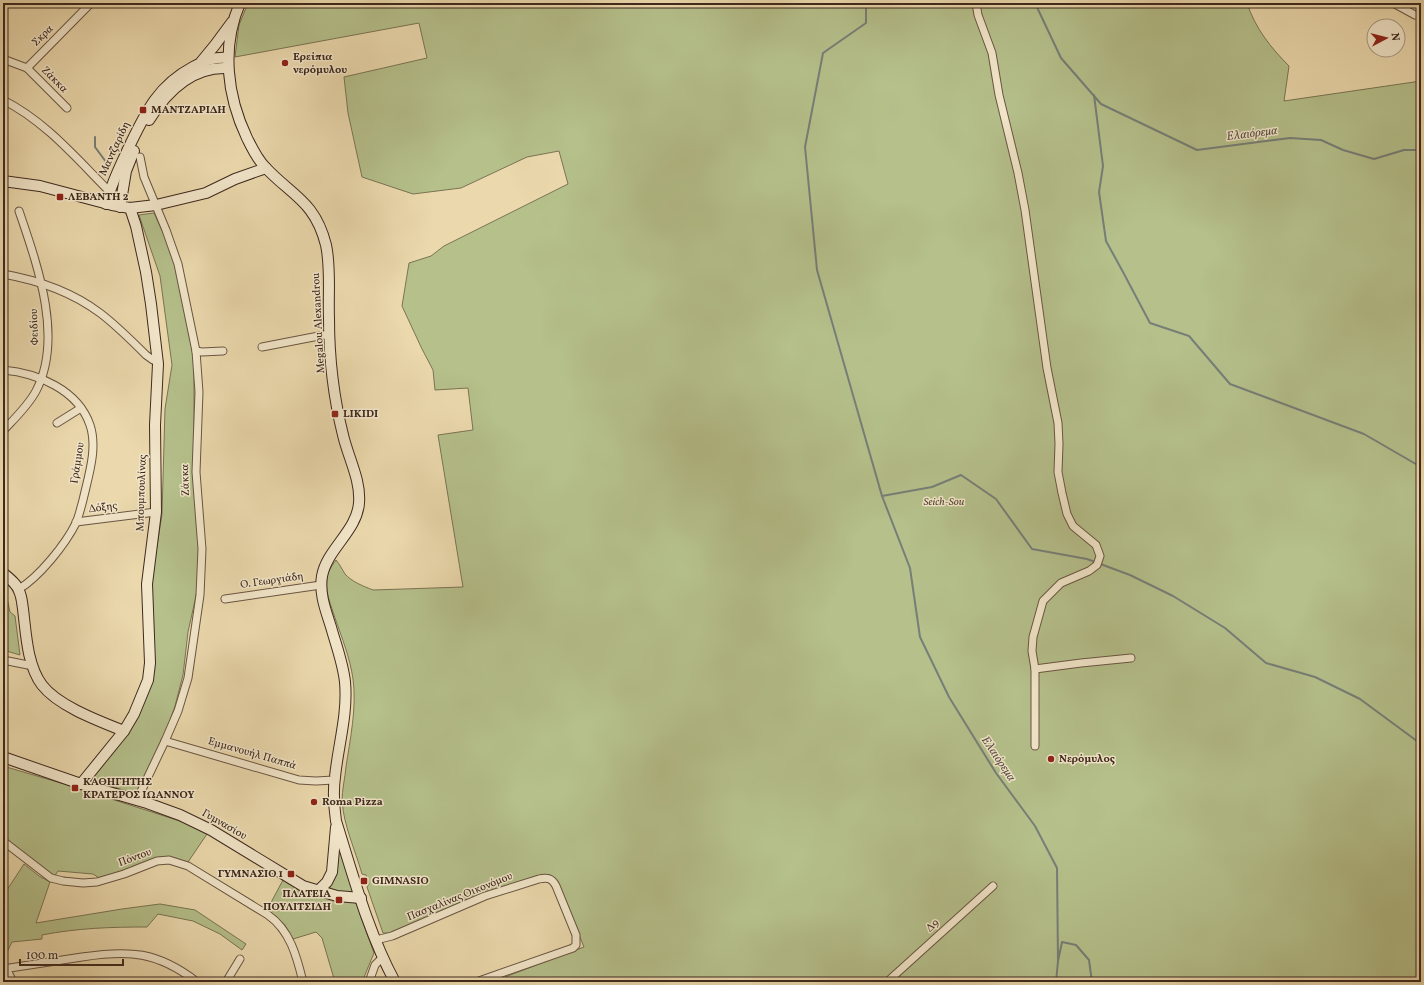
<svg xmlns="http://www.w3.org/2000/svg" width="1424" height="985" font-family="Vollkorn,serif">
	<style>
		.green { fill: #b5c08b; stroke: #7a7454 }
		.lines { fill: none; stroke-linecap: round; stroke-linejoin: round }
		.stream { stroke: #767f78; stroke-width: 2 }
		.street-casing { stroke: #695542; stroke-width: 9 }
		.secondary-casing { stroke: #3e291e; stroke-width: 12 }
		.street { stroke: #f2e6ca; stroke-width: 7 }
		.secondary { stroke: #f2e6ca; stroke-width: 10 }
		.poi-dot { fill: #8f2418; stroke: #f2e6ca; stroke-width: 1.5 }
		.labels { text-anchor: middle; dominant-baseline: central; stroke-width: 3; stroke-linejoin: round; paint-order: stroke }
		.street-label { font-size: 11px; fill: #3e291e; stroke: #f2e6ca }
		.poi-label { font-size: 11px; font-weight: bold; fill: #3e291e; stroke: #f2e6ca; text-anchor: start }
		.park-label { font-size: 11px; font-style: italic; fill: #564734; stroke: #f2e6ca }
		.water-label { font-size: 12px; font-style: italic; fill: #564d44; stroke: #f2e6ca }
	</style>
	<rect width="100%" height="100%" fill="#ebd9ad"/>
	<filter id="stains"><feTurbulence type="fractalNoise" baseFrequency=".005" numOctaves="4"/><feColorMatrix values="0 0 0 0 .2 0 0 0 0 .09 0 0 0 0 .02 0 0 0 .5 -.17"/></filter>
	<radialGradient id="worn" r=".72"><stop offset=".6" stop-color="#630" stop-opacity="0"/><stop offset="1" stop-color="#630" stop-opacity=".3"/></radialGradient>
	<g class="green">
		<path d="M248,3H1247C1255,28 1271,48 1289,66L1284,101L1421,81V982H492L584,947L558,883C556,879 553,876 549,875C541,873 532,878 525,880C481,892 440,912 398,931L389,933H383L367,887L369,884L366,875L362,874C355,849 344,827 342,801C342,790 345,778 346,767C350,740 357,707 353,679C350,658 342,638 335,618C331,605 325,593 327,579C327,572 332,566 336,560C340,565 342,569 345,574C352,582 363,586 373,590L463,587L438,435L473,430L468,388L435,390L433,370L422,349L402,306L409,263L431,256L444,246L568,184L559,151L527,157L461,188L413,194L362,177L348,113L344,77L427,58L419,23L235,57L239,25Z"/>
		<path d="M154,213L178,265L194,357V480L199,538V575L196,596L188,632L183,675L175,706L163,740L136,794L91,780L120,744L147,690L149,598L162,514L165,409L172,365L160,276L139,215Z"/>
		<path d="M3,594L7,598L10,612L15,616L20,655L3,650Z"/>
		<path d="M3,766L71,786L70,790L77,791L80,789L183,822L207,834L188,862L174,858L131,868L99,878L93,874L58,871L54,877L3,836Z"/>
		<path d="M339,848L355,893L346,894L329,889L337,872Z"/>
		<path d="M24,864L39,876L50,882L36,923L122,909L160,904L195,910L246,944L242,950L220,934L193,921L158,914L147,927C112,927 77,928 42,935V939L12,942L3,960V896Z"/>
		<path d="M283,880L334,899L356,903L374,953L362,982H335L322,938L316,932L293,939L284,924L267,910Z"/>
	</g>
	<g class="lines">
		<g class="stream">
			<path d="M866,3V23L823,53L805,147L817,270L882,496L932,487L961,475L996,499L1032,549L1087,559L1130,575L1173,596L1225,628L1266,663L1315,677L1360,699L1421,744"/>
			<path d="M1035,3L1061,58L1101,104L1197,150L1290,138L1321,140L1343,150L1374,159L1404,150H1421"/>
			<path d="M1094,95L1103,166L1099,192L1106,241L1123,272L1150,323L1189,336L1230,384L1364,434L1421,467"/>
			<path d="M95,137V147L109,166"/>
			<path d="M882,496L910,568L920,637L949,697L996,773L1035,826L1057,868L1058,961L1062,942L1076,945L1089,960L1092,982"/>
			<path d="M1056,982L1058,961"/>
		</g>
		<g class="street-casing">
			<g id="street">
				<path d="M976,3L978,15L992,53L999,95L1018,173L1025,210L1047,368L1058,423L1059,444L1058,472L1062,493L1067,514L1073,526L1096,545L1100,556L1097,565L1089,571L1061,583L1043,601L1033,637L1032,651L1035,669V746"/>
				<path d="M1393,3L1415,15"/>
				<path d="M3,59L27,68L67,108"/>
				<path d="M27,68L91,3"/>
				<path d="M3,100C45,121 76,158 109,191"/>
				<path d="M3,274C37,280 72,292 100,313C116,325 131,340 146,355L153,360L158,361"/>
				<path d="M262,347L329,334"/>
				<path d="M196,351L202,352L223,351"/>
				<path d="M3,370C38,373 78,390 90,425C98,449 88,477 83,500C81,507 79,516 76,523C65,545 39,577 19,589"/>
				<path d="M57,423L81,408"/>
				<path d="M3,431C14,419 28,406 36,391C64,338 37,264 19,211"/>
				<path d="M76,522L156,512"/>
				<path d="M225,599L321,585"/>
				<path d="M3,660L33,666"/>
				<path d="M1035,669L1081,663L1131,658"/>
				<path d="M165,741L299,780L316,781L334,780"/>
				<path d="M137,800L165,741L178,711L188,678L200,595L202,549L196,472L199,392L196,351L178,264L166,230L144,177L140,157"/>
				<path d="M3,841L51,878L63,881L83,883L97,882L124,874L157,861L169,860L188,866L268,915C290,930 297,957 303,982"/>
				<path d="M376,940L392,936L485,896L539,879C547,877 552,878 556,886L576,935V945L573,948L476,982"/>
				<path d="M3,967L8,972L13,982"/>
				<path d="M3,969C29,965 55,961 82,957C129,950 157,951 197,982"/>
				<path d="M226,982L240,959"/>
				<path d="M369,982L375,965L382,958"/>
				<path d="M887,982L993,886"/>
			</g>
		</g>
		<g class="secondary-casing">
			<g id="secondary">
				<path d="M240,3C221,47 227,96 247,138C252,148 257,159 265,167C292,196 315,201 326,245C331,268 328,294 329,319C329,356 334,399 343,435C348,457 361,480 359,503C357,531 327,549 322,576C319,594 326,611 331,627C336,645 343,663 345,682C348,714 338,746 335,777C333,791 334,807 336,821C353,875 368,932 395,982"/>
				<path d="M201,62L215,45L232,22"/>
				<path d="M149,120C167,91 192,66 228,68"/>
				<path d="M3,181L40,186L112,205L130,208L156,205L206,193L235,179L266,168"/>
				<path d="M106,204C111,184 120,167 128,149C145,114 157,86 193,67C206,60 214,57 228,58"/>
				<path d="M120,207L126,171L134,151"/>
				<path d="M3,573C9,578 17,584 19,591C22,597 22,603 23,609C26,633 27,665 42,685C58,706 99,721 124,731"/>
				<path d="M3,757L81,784L147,803L180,815L211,830L303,886L337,896L361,898"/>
				<path d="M81,784L124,731L134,714L148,680L150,663L147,584L156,512L155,425L158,364L151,304L146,272L136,226L130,208"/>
				<path d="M318,891L327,882L332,872L336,827"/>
			</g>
		</g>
		<use href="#street" class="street"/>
		<use href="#secondary" class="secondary"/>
	</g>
	<g class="poi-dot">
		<circle cx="285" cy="63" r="4"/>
		<rect x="139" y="106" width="8" height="8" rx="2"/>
		<rect x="56" y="193" width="8" height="8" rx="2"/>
		<rect x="331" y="410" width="8" height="8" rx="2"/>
		<circle cx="1051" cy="759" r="4"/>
		<rect x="71" y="784" width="8" height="8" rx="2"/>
		<circle cx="314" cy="802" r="4"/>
		<rect x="287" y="870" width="8" height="8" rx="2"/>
		<rect x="360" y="877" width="8" height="8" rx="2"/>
		<rect x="335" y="896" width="8" height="8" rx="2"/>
	</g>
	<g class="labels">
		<g class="street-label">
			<text transform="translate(43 36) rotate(-45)">Σκρα</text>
			<text transform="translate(54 80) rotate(45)">Ζάκκα</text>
			<text transform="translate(115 149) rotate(-65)">Μαντζαρίδη</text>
			<text transform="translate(319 323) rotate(-93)">Megalou Alexandrou</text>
			<text transform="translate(35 327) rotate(-92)">Φειδίου</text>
			<text transform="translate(78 463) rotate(-81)">Γράμμου</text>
			<text transform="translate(186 480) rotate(-92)">Ζάκκα</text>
			<text transform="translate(142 493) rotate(-88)">Μπουμπουλίνας</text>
			<text transform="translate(103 508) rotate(-7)">Δόξης</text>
			<text transform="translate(272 581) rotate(-8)">Ο. Γεωργιάδη</text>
			<text transform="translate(252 754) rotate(16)">Εμμανουήλ Παππά</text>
			<text transform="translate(224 825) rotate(30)">Γυμνασίου</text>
			<text transform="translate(135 858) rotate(-20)">Πόντου</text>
			<text transform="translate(460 897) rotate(-22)">Πασχαλίνας Οικονόμου</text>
			<text transform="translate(933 926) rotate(-42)">Δ9</text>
		</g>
		<g class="poi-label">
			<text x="293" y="57">Ερείπια<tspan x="293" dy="13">νερόμυλου</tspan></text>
			<text x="151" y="110">ΜΑΝΤΖΑΡΙΔΗ</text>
			<text x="68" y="197">ΛΕΒΑΝΤΗ 2</text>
			<text x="343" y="414">LIKIDI</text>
			<text x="1059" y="759">Νερόμυλος</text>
			<text x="83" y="782">ΚΑΘΗΓΗΤΗΣ<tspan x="83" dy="13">ΚΡΑΤΕΡΟΣ ΙΩΑΝΝΟΥ</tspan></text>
			<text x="322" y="802">Roma Pizza</text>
			<text x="283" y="874" text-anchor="end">ΓΥΜΝΑΣΙΟ 1</text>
			<text x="372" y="881">GIMNASIO</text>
			<text x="331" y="894" text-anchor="end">ΠΛΑΤΕΙΑ<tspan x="331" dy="13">ΠΟΥΛΙΤΣΙΔΗ</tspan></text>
		</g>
		<g class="park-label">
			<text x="944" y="502">Seich-Sou</text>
		</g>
		<g class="water-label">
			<text transform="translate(1252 134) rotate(-7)">Ελαιόρεμα</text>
			<text transform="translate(998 759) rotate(56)">Ελαιόρεμα</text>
		</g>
	</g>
	<rect width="1424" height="985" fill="none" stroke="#ebd9ad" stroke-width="16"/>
	<rect x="4" y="4" width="1416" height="977" fill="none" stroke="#3e291e" stroke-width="2"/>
	<rect x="8" y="8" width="1408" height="969" fill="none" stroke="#3e291e"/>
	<g transform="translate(1386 38) rotate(83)"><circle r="19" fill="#f2e6ca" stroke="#aa9a85"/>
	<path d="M0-3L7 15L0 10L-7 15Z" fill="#8f2418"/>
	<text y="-6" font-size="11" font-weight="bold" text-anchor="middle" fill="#3e291e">N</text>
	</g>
	<path d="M20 959v6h103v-6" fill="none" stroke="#3e291e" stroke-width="2"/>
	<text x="26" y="959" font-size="12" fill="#3e291e" stroke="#f2e6ca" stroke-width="3" paint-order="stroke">100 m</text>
	<rect width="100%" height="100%" filter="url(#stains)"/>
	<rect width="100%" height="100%" fill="url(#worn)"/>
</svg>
